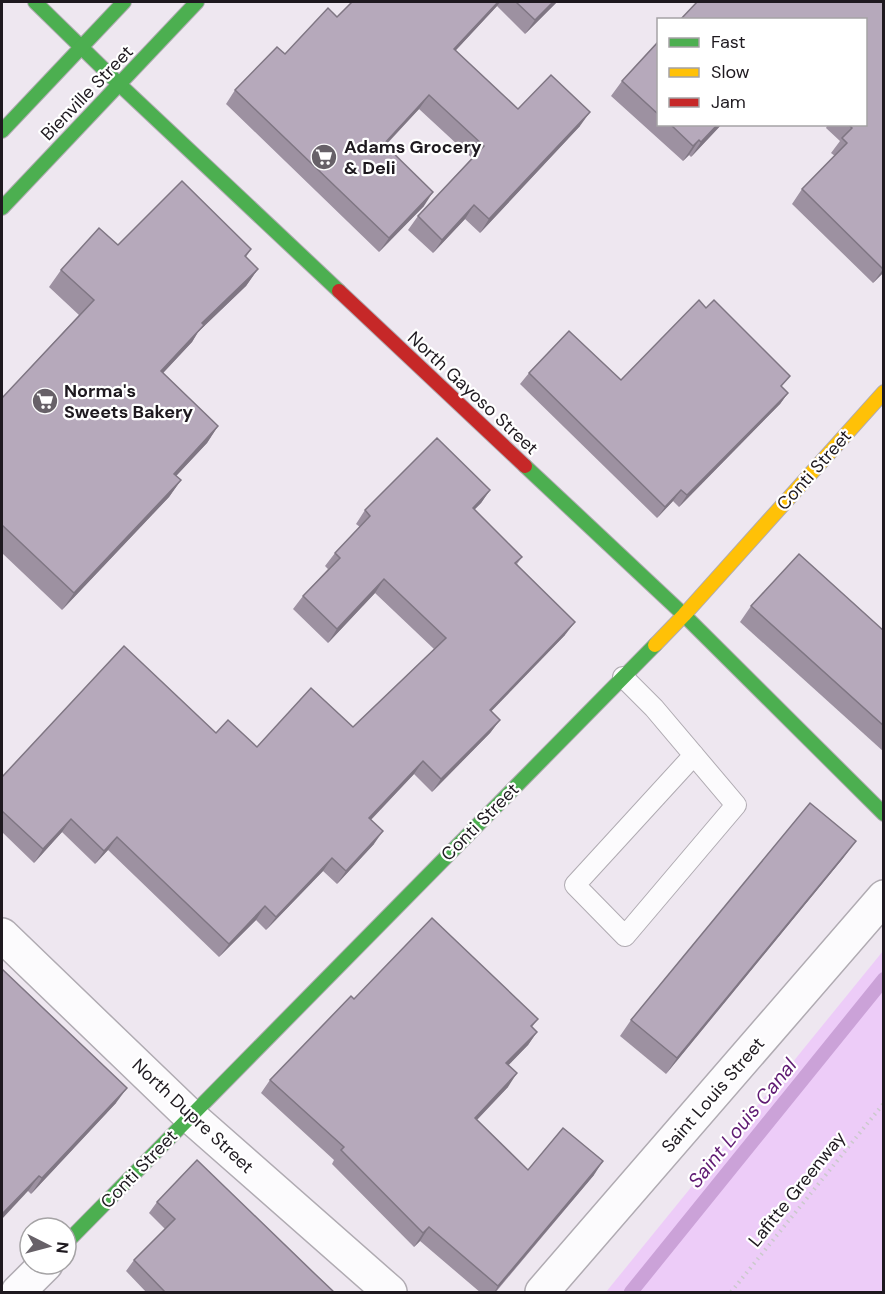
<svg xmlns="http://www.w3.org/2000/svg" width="885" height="1294" font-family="'DM Sans',sans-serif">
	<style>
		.green { fill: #edccf8 }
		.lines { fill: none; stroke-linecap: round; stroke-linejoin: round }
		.stream { stroke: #cba2d8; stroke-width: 14 }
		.lane-casing { stroke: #b0abb2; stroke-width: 22 }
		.street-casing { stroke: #b0abb2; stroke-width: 36 }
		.fast-casing { stroke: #b0abb2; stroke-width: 16 }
		.slow-casing { stroke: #b0abb2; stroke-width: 16 }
		.jam-casing { stroke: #b0abb2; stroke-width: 16 }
		.path { stroke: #cbc9cc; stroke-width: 4; stroke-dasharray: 1.5 4.5; stroke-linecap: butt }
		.lane { stroke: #fcfbfd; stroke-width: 20 }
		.street { stroke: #fcfbfd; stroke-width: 33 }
		.fast { stroke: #4caf50; stroke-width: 14 }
		.slow { stroke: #ffc107; stroke-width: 14 }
		.jam { stroke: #c62828; stroke-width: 14 }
		.wall { fill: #9d91a1 }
		.shaded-wall { fill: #7f7683 }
		.building { fill: #b6a9bb; stroke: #7f7683; stroke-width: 1.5 }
		.labels { text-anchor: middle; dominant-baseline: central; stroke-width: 4.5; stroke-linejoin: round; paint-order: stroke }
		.street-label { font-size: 18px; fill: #1e191f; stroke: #fff }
		.poi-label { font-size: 18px; font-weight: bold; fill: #1e191f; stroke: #fff; text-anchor: start }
		.water-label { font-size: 20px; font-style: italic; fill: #601b73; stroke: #fff }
	</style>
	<rect width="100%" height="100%" fill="#eee7f0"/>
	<path class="green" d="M883,951V1292H606Z"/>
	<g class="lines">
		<path class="stream" d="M631,1292L884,979"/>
		<g class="lane-casing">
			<path id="lane" d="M623,677L654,708L736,805L625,936L575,885L694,755"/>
		</g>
		<g class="street-casing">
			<g id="street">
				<path d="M2,935L190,1116L390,1292"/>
				<path d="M18,1292L46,1264"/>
				<path d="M542,1292L884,897"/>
			</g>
		</g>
		<g class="fast-casing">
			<g id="fast">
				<path d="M35,2L120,85L339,291"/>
				<path d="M2,131L124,2"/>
				<path d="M2,208L197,2"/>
				<path d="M525,466L684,615L884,814"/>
				<path d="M66,1243L655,645"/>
			</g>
		</g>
		<g class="slow-casing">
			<path id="slow" d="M655,645L684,615L884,392"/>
		</g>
		<g class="jam-casing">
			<path id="jam" d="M339,291L525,466"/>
		</g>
		<path class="path" d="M731,1292L884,1103"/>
		<use href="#lane" class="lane"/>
		<use href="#street" class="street"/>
		<use href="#fast" class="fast"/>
		<use href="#slow" class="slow"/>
		<use href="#jam" class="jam"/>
	</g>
	<g class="wall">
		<path d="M352,2H557L525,34L497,6L455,51L518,109L580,126L480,233L465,219L433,253L408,230L418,216L472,158L419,109L386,145L424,206L379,252L226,104L235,90L337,17Z"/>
		<path d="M884,2V272L873,283L792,204L802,189L835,156L831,153L840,141L826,128L828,124H866Z"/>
		<path d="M658,42V124H722L691,157L689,155L683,161L611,96L622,81Z"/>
		<path d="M118,245L251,249L246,257L258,269L246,286L198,332L192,342L163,373L218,426L207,443L176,476L181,480L169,497L62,610L2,553V398L79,315L49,287L61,270Z"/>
		<path d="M529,373L621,380L782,387L788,393L780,404L679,507L673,501L657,518L520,384Z"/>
		<path d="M490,490L481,503L474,510L522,557L517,564L565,635L491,711L500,720L490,733L432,792L414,774L371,820L374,844L337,884L323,871L266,930L256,920L219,957L108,850L95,864L62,832L34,863L2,832V777L216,733L257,747L353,727L434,649L375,593L328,643L293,609L303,596L328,569L325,566L335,553L360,527L356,524L365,510Z"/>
		<path d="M751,606L884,631V752L740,622Z"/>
		<path d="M844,857L666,1074L620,1036L631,1020Z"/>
		<path d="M2,969L116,1103L31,1194L28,1191Z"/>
		<path d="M354,999L538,1019L532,1027L537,1032L528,1045L508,1065V1087L477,1120L528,1170L594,1175L495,1293H481L420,1241L414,1247L332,1164L334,1160L261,1093L270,1080Z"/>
		<path d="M157,1202L315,1274L335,1293H147L126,1271L134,1260L165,1229L149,1213Z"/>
	</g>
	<g class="shaded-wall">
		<path d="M498,2H500L497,6L444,63L454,49Z"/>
		<path d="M553,2H557L525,34L535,20Z"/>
		<path d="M429,95L419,109L374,157L384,144Z"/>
		<path d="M590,112L580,126L480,233L489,219Z"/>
		<path d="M718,124H722L691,157L701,142Z"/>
		<path d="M699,140L689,155L683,161L693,146Z"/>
		<path d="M433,192L424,206L379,252L389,238Z"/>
		<path d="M474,205L465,219L433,253L442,240Z"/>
		<path d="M884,268V272L873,283Z"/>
		<path d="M258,269L246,286L198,332L192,342L149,388L161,371L202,323Z"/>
		<path d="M788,393L780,404L679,507L687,495Z"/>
		<path d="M218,426L207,443L162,491L174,474Z"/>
		<path d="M181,480L169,497L62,610L74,593Z"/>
		<path d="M490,490L481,503L463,521L473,508Z"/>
		<path d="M681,490L673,501L657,518L665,507Z"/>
		<path d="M384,579L375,593L328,643L337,629Z"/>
		<path d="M575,622L565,635L480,723L490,710Z"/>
		<path d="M500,720L490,733L432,792L441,779Z"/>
		<path d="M423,761L414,774L360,831L369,818Z"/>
		<path d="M71,819L62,832L34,863L43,849Z"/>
		<path d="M383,831L374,844L337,884L346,871Z"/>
		<path d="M117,837L108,850L95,864L104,851Z"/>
		<path d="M856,841L844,857L666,1074L677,1058Z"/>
		<path d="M332,858L323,871L266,930L276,917Z"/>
		<path d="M265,906L256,920L219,957L229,944Z"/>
		<path d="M537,1032L528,1045L497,1077L506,1063Z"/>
		<path d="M517,1073L508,1087L466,1131L475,1118Z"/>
		<path d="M127,1088L116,1103L31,1194L42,1178Z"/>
		<path d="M603,1161L594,1175L494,1293L498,1286Z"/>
		<path d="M39,1176L28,1191L2,1219V1214Z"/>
		<path d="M429,1227L420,1241L414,1247L423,1233Z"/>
	</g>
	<g class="building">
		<path d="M352,2H498L454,49L518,109L551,75L590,112L489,219L474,205L442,240L418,216L484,146L429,95L384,144L433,192L389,238L235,90L277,47L285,54L328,8L337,17Z"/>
		<path d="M516,2H553L535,20Z"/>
		<path d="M697,2H884L883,269L802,189L847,143L842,138L852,128L848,124H866V20H680Z"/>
		<path d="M658,42V114L622,81Z"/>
		<path d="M670,124H718L701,142L699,140L693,146Z"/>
		<path d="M182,181L251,249L245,256L258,269L202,323L204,325L161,371L218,426L174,474L181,480L74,593L2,525V398L94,300L61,270L99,228L118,245Z"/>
		<path d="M699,300L706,308L714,300L790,376L781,386L788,393L687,495L681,490L665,507L529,373L569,331L621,380Z"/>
		<path d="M437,438L490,490L473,508L522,557L515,563L575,622L490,710L500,720L441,779L423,761L369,818L383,831L346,871L332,858L276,917L265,906L229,944L117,837L104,851L71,819L43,849L2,811V777L124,646L216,733L228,720L257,747L311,688L353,727L446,638L384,579L337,629L303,596L340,558L335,553L370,516L365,510Z"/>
		<path d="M799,554L884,631V726L751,606Z"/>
		<path d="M810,803L856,841L677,1058L631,1020Z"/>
		<path d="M432,918L538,1019L531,1026L537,1032L506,1063L517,1073L475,1118L528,1170L563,1128L603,1161L498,1286L429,1227L423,1233L341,1150L344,1147L270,1080L351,996L354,999Z"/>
		<path d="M2,969L127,1088L42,1178L39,1176L2,1214Z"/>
		<path d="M197,1160L315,1274L335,1293H166L134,1260L175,1219L157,1202Z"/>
	</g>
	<defs>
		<g id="supermarket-disc" transform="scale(1.35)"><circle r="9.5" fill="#676168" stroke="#fff"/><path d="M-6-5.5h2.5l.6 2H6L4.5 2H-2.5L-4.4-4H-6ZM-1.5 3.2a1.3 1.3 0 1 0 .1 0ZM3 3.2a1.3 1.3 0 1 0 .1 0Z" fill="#fff"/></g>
	</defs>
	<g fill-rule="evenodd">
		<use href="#supermarket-disc" x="324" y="157"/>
		<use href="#supermarket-disc" x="45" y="401"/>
	</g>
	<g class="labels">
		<g class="street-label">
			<text transform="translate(87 93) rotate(-46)">Bienville Street</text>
			<text transform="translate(473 393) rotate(43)">North Gayoso Street</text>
			<text transform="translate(814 470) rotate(-48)">Conti Street</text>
			<text transform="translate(480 822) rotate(-45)">Conti Street</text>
			<text transform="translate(713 1095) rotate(-49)">Saint Louis Street</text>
			<text transform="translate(193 1116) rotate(43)">North Dupre Street</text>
			<text transform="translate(139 1169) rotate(-46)">Conti Street</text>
			<text transform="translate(797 1189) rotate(-51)">Lafitte Greenway</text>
		</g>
		<g class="poi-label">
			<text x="344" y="147">Adams Grocery<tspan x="344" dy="21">&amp; Deli</tspan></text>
			<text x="64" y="391">Norma's<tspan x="64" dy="21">Sweets Bakery</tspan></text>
		</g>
		<g class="water-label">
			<text transform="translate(742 1123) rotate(-51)">Saint Louis Canal</text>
		</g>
	</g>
	<rect width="885" height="1294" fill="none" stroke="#1e191f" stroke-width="6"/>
	<rect x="657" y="18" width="210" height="108" fill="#ffffff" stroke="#a5a3a5" stroke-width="1.5"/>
	<rect x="669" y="38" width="30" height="9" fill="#4caf50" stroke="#a5a3a5" stroke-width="1.5"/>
	<text x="711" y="48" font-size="18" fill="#1e191f">Fast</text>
	<rect x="669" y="68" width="30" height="9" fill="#ffc107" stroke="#a5a3a5" stroke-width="1.5"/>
	<text x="711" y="78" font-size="18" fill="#1e191f">Slow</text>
	<rect x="669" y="98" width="30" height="9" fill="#c62828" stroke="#a5a3a5" stroke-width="1.5"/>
	<text x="711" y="108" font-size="18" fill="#1e191f">Jam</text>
	<g transform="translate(48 1246) rotate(96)"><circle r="28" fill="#ffffff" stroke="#a5a3a5" stroke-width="1.5"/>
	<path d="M0-4.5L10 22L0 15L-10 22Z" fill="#676168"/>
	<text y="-9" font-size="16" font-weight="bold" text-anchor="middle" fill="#1e191f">N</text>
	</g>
</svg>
